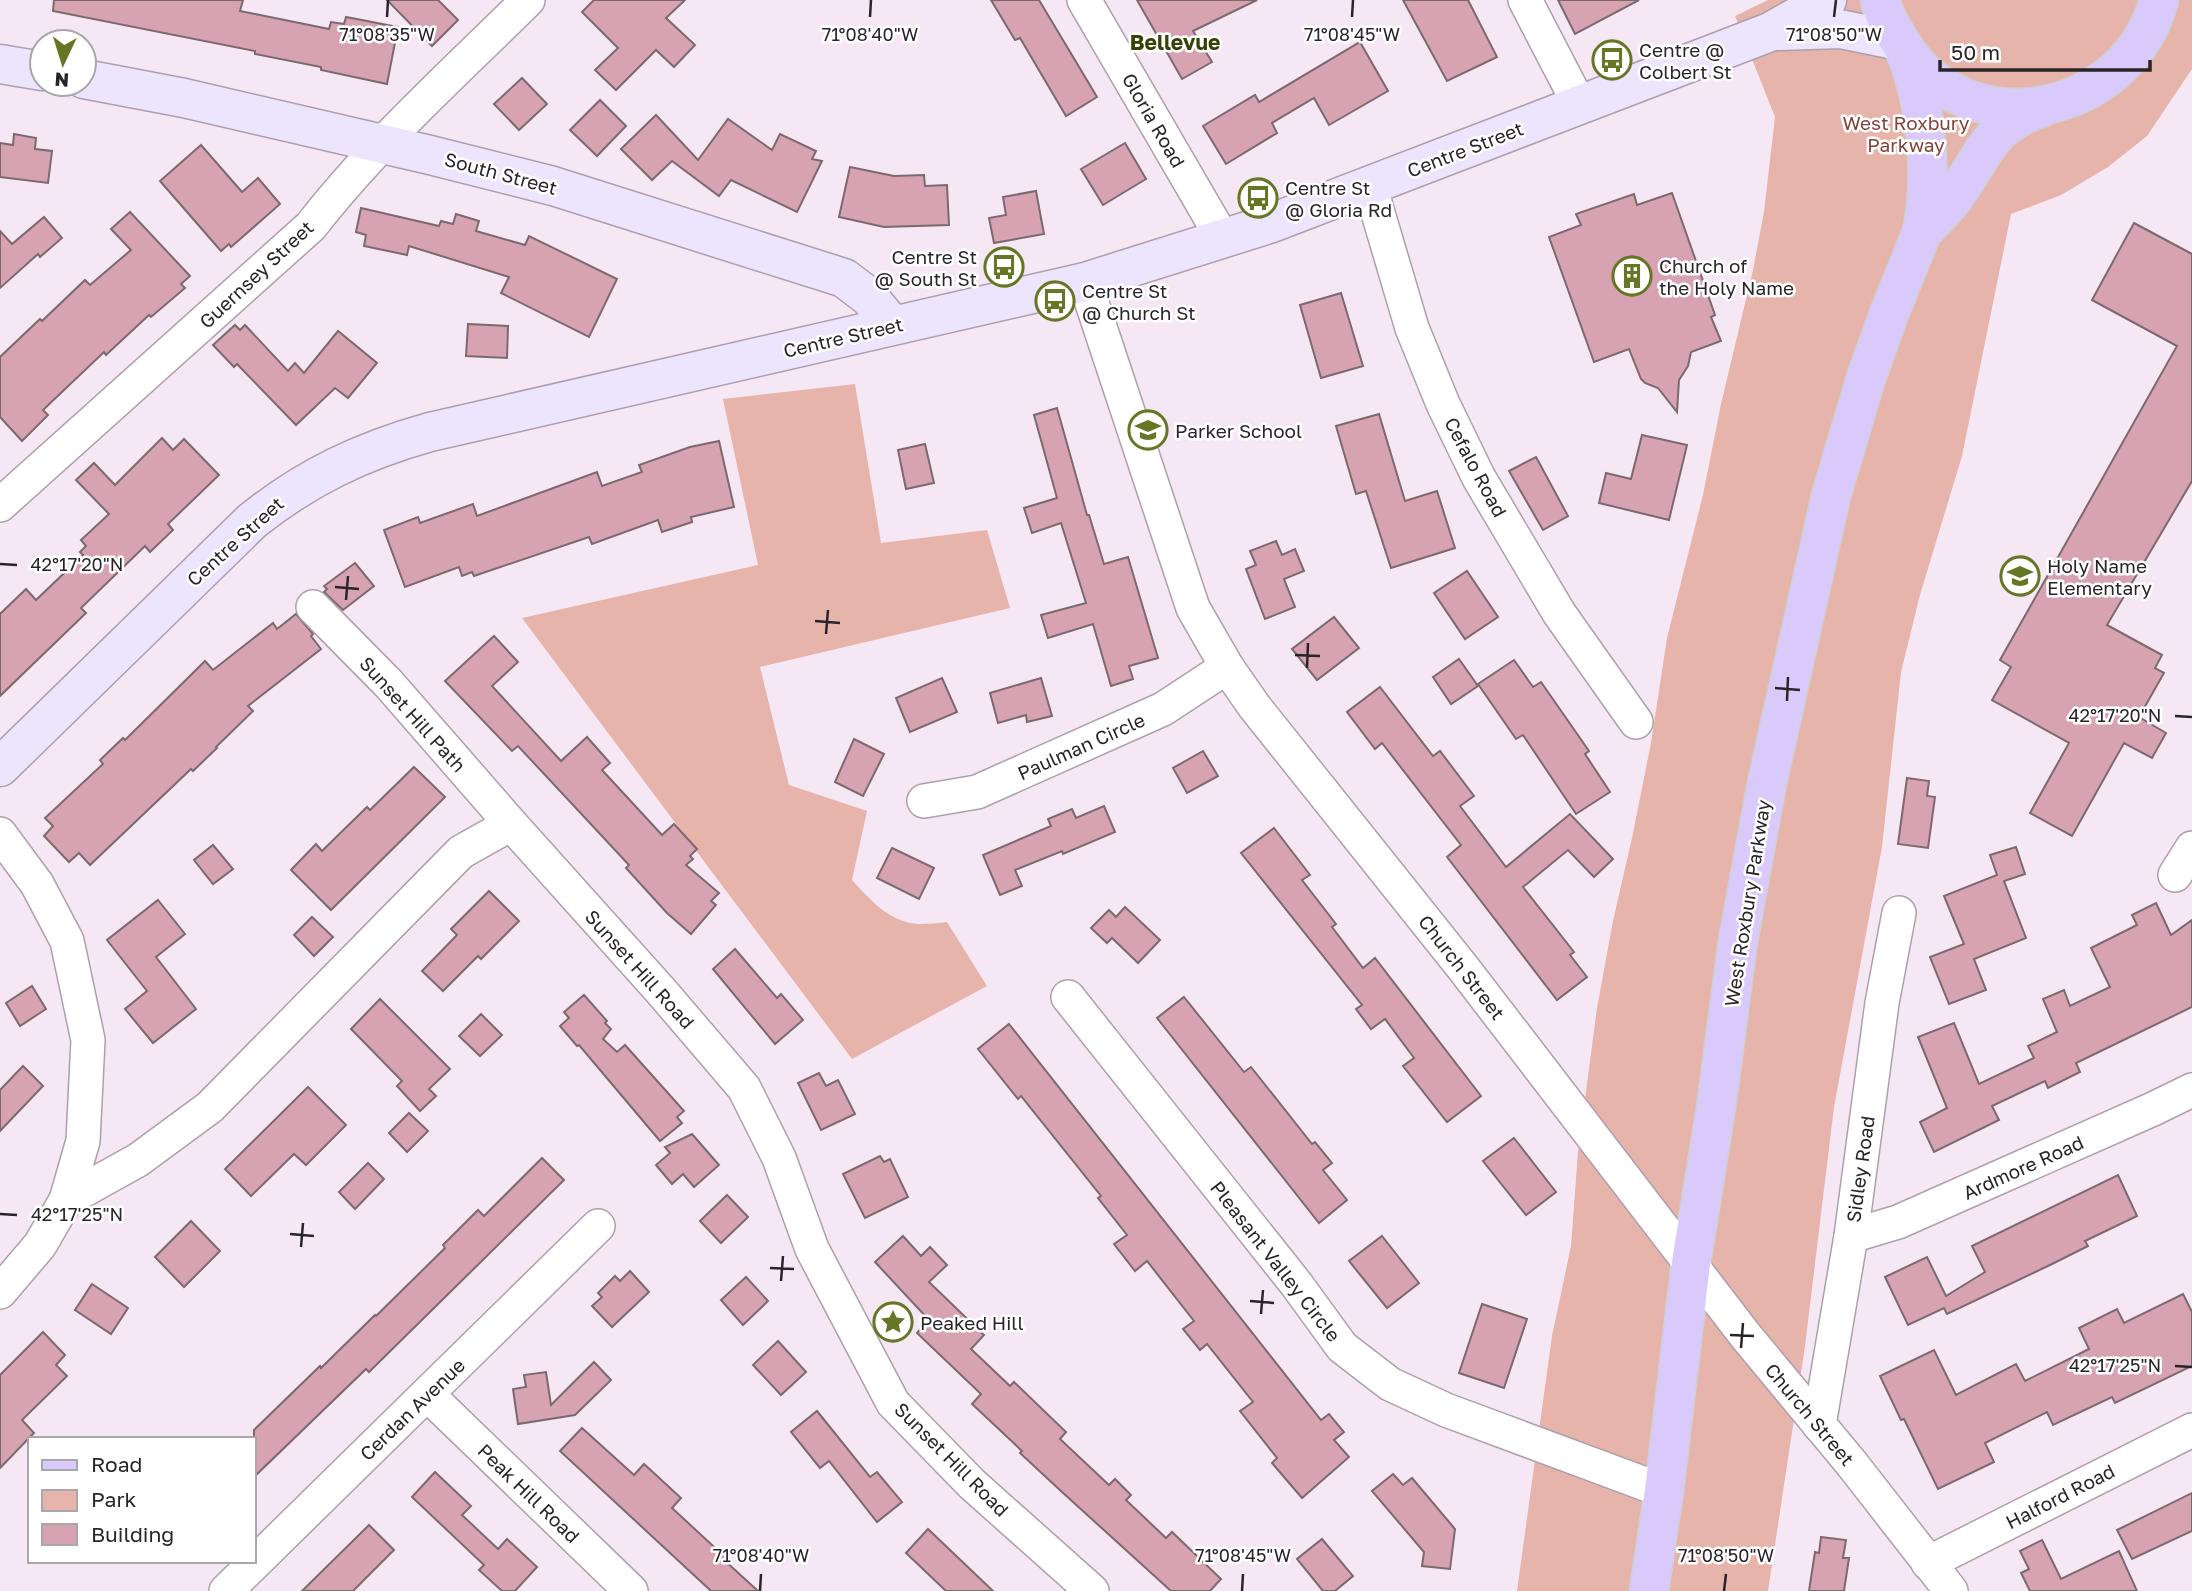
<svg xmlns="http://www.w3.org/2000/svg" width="2192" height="1591" font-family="'Golos Text',sans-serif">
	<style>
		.green { fill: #e6b4ab }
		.building { fill: #d7a3b2; stroke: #7b696e; stroke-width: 2 }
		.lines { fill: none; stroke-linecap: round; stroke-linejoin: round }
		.street-casing { stroke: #ad9fab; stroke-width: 36 }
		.secondary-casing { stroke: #ad9fab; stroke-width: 41 }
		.primary-casing { stroke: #d0cfd0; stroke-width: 41 }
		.street { stroke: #fff; stroke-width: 33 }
		.secondary { stroke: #ede5fe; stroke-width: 38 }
		.primary { stroke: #dacafc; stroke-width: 38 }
		.ticks { fill: none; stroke: #292429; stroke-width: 2.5 }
		.labels { text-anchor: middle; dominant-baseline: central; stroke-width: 5; stroke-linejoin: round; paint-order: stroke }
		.poi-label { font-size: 19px; fill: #292429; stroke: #fff; text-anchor: start }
		.street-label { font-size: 19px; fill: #292429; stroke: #fff }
		.park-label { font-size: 19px; fill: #844138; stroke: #fff }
		.neighbourhood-label { font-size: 21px; font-weight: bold; fill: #374207; stroke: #fff }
		.ticks-label { font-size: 18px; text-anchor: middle; fill: #292429; stroke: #fff; stroke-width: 5; stroke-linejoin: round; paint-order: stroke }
	</style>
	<rect width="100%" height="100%" fill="#f6e7f5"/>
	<g class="green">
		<path d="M1768,0H2192V69L2147,136L2108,167L2061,195L2011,214L1962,456L1920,595L1901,672L1882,847L1834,1107L1805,1346L1768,1591H1517L1552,1336L1571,1246L1578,1152L1597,1008L1613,921L1632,838L1651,743L1667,638L1703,495L1721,404L1753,270L1764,212L1775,117L1735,16Z"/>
		<path d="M855,384L881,543L987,530L1010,608L760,667L789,785L867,811L852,880C870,900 891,923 919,924C928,924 938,923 947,922L987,986L852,1059L522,618L758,565L723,399Z"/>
	</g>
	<g class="building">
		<path d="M54,0H243L240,11L329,29L331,22L344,24L346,17L398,27L387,84L321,70V67L255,54V51L53,11Z"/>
		<path d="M387,0H438L458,20L432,46Z"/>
		<path d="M594,0H685L666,18L695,45L674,67L656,50L616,90L595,70L618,48L582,12Z"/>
		<path d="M991,0H1039L1097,97L1066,116L1020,38L1015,40Z"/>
		<path d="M1137,0H1257L1193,31L1212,62L1182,79Z"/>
		<path d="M1403,0H1468L1497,57L1447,81Z"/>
		<path d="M1558,0H1639L1575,34Z"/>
		<path d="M1360,42L1388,91L1329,125L1314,98L1272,123L1277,133L1226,164L1203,126L1255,95L1259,102Z"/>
		<path d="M522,78L547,104L519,130L494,104Z"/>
		<path d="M600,100L626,126L597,156L570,130Z"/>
		<path d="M656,115L698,160L728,119L772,150L780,134L816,151L812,159L822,161L797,212L731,180L719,196L672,161L652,180L621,149Z"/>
		<path d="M14,134L36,138L35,149L52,151L48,183L0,177V143L13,145Z"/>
		<path d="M1125,143L1146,179L1103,205L1081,169Z"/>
		<path d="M201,145L242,192L258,178L280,204L231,247L229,244L221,251L160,181Z"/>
		<path d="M850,167L894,176L924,175L925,186L947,185L949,225L884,227L839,217Z"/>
		<path d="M1036,191L1044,234L994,243L989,218L1006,215L1003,197Z"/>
		<path d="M1672,193L1715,315L1711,317L1721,341L1691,352L1688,366L1679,380L1677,412L1658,388L1645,383L1641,379L1629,349L1594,362L1549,237L1581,225L1576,214L1634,194L1637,205Z"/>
		<path d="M361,208L439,226L441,221L453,224L456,214L479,221L476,231L525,245L529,236L617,279L589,337L501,293L509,277L409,246L407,255L364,246L366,235L356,232Z"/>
		<path d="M130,212L190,276L181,284L185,288L151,317L149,315L106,355L104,352L43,410L48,415L22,441L0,417V357L40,319L42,321L85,280L90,285L131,250L111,229Z"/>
		<path d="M44,217L62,238L40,257L38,254L0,288V231L12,244Z"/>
		<path d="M2134,223L2192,254V481L2107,625L2162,655L2155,668L2164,673L2139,717L2166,733L2152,758L2124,743L2072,836L2030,813L2069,743L1992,700L2011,667L2000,660L2177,346L2092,300Z"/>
		<path d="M1341,293L1363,366L1321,378L1300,305Z"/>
		<path d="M468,324L508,326L507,358L466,356Z"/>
		<path d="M235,325L240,330L245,325L288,371L295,363L304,373L338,331L377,363L348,398L335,388L296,425L237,364L234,367L213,345Z"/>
		<path d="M1057,408L1087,515H1089L1104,564L1128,557L1158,658L1129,666L1133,679L1111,686L1093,624L1048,638L1041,615L1086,603L1061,523L1032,533L1024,508L1057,498L1034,415Z"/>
		<path d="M1379,414L1405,501L1437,491L1455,548L1391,568L1366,491L1356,494L1336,426Z"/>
		<path d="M1642,435L1687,445L1669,520L1599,503L1606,473L1631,479Z"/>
		<path d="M162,438L173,450L184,439L219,475L168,524L173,530L150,552L145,546L81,608L86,613L0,696V614L26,589L36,600L83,555L80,552L86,546L81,540L109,514L76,480L94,463L115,485Z"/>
		<path d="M719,441L734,507L691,517L692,522L662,532L658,520L592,544L589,537L474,576L472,572L462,576L459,567L405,587L384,530L418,517L420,523L473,504L477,516L597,472L602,486L642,472L639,465L690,447Z"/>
		<path d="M925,444L934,483L906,489L898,450Z"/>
		<path d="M1536,457L1568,516L1543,530L1509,471Z"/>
		<path d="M1276,541L1282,555L1295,549L1304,571L1284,579L1295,607L1265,619L1246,569L1256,565L1250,551Z"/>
		<path d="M355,563L374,586L343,610L324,592L327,589L324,586Z"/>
		<path d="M1467,571L1498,617L1465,639L1434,593Z"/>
		<path d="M296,614L313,634L311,636L321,649L248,706L253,711L216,747L217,748L193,771L191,769L90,865L79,853L69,862L44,836L53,826L45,818L103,764L100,760L123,738L125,740L205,661L213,670L273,623L277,629Z"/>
		<path d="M1334,617L1359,648L1317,680L1292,649Z"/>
		<path d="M494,636L518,662L492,686L561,761L587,737L610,763L602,770L662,835L674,824L697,849L690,856L693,859L686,865L719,893L711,901L716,905L691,934L667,913L626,868L629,865L518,746L512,751L445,681Z"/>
		<path d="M1459,659L1478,686L1451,704L1433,677Z"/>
		<path d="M1514,660L1533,687L1541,682L1589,751L1585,754L1610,792L1576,814L1523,735L1516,739L1478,684Z"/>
		<path d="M942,678L957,712L910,732L896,698Z"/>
		<path d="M1041,678L1052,716L1027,722L1026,715L998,723L990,693Z"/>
		<path d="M1380,687L1433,756L1440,751L1474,796L1460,806L1506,867L1570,814L1613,859L1594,877L1568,850L1523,887L1574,952L1570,955L1587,977L1557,1000L1447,857L1461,845L1382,743L1375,749L1347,712Z"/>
		<path d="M854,739L884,754L863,796L835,782Z"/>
		<path d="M1203,751L1218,776L1187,793L1173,768Z"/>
		<path d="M414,767L445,797L331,910L291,870L316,844L322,851L367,807L370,810Z"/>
		<path d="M1907,778L1929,781L1927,796L1935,797L1928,848L1898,844Z"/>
		<path d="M1104,806L1115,832L1063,854L1062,851L1015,870L1022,886L1000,895L983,855L1051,826L1048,819L1072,809L1076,818Z"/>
		<path d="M1274,828L1310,875L1302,880L1336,924L1332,927L1363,968L1375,958L1481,1096L1447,1122L1403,1066L1414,1058L1385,1019L1371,1029L1356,1009L1362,1005L1241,853Z"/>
		<path d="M213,845L233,869L213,884L194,860Z"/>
		<path d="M2016,847L2025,874L2004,881L2026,938L1974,959L1986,990L1949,1004L1930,957L1964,944L1944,896L1997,875L1990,855Z"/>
		<path d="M892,848L934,868L919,899L877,878Z"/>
		<path d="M489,891L519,921L481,959L478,956L443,991L422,971L457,935L451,929Z"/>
		<path d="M158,900L185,934L156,957L196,1009L153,1043L125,1009L147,991L107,940Z"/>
		<path d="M2156,903L2171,935L2192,920V1007L2076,1063L2080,1072L2048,1088L2045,1081L1992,1106L1999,1120L1934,1152L1920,1122L1947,1108L1918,1037L1954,1023L1979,1084L2034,1058L2028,1046L2057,1032L2043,999L2064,990L2070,1006L2110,987L2091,948L2137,925L2132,915Z"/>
		<path d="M1125,907L1160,940L1138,963L1112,938L1107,943L1091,928L1109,910L1116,917Z"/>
		<path d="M312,917L333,937L314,956L294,935Z"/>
		<path d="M735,949L777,998L781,994L803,1020L775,1044L713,969Z"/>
		<path d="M32,986L46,1009L20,1026L6,1003Z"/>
		<path d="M584,995L607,1021L605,1023L611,1029L603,1039L617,1052L625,1045L684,1111L677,1117L682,1123L660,1141L579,1045L577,1046L560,1026L569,1018L564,1012Z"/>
		<path d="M1184,997L1244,1072L1251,1067L1312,1144L1315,1142L1332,1163L1323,1170L1347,1200L1319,1223L1157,1018Z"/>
		<path d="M380,999L450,1069L429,1089L436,1096L420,1111L397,1086L402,1081L351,1029Z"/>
		<path d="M481,1014L502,1035L480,1056L459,1036Z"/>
		<path d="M1009,1024L1321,1420L1329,1414L1344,1432L1334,1440L1349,1457L1302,1498L1272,1463L1277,1458L1240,1411L1253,1402L1207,1344L1200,1350L1183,1329L1194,1321L1147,1261L1135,1271L1114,1244L1127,1235L1098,1198L1101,1196L1021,1096L1018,1099L978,1049Z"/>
		<path d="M23,1066L43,1086L0,1131V1090Z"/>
		<path d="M819,1073L826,1086L838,1080L855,1114L821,1130L798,1083Z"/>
		<path d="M308,1087L346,1125L306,1165L294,1154L251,1196L225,1169Z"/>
		<path d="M409,1113L428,1131L407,1152L389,1133Z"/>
		<path d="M692,1134L719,1165L694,1187L683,1174L672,1184L656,1165L670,1153L665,1147Z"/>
		<path d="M1514,1138L1556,1192L1526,1215L1483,1161Z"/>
		<path d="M880,1156L884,1162L890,1159L908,1197L865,1218L843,1174Z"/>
		<path d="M542,1158L564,1180L369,1372L366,1369L254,1477V1430L320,1366L321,1368L375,1315L376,1316L445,1248L443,1245L478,1210L484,1216Z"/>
		<path d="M368,1163L384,1179L355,1209L339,1192Z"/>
		<path d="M2118,1175L2137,1216L2085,1241L2088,1246L2050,1265L1947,1314L1944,1308L1908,1325L1885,1277L1927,1257L1946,1296L1985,1272L1972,1246Z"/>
		<path d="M727,1195L748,1217L721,1243L700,1221Z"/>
		<path d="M191,1221L220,1251L184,1287L155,1257Z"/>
		<path d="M903,1236L921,1256L930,1247L947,1265L929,1282L984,1335L971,1349L1010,1386L1014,1382L1066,1432L1060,1439L1109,1485L1115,1479L1131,1495L1126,1500L1166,1538L1172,1532L1221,1579L1210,1591H1171L1062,1492L1020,1453L1022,1451L972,1404L981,1394L917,1333L929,1320L875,1262Z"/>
		<path d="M1382,1236L1419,1283L1387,1308L1349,1261Z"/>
		<path d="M630,1271L649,1292L612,1327L592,1306L602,1297L598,1293L615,1276L620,1281Z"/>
		<path d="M746,1277L768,1301L743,1325L721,1300Z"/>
		<path d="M92,1284L128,1308L111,1334L75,1310Z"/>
		<path d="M2183,1294L2192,1312V1366L2115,1403L2112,1397L2053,1425L2047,1412L1985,1443L1994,1462L1938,1489L1904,1419L1901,1420L1880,1376L1934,1350L1956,1395L2016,1364L2025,1381L2089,1349L2079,1328L2117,1309L2124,1323Z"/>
		<path d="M1482,1304L1527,1319L1504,1388L1459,1373Z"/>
		<path d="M43,1332L65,1355L56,1365L67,1376L22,1420L34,1433L0,1468V1375Z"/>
		<path d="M778,1341L806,1372L781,1395L753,1365Z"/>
		<path d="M594,1362L611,1380L575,1415L518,1424L513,1389L526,1387L524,1375L546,1372L551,1405Z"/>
		<path d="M817,1411L870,1477L877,1472L902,1502L877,1522L829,1461L820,1468L791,1432Z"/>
		<path d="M582,1428L634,1475L644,1464L681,1498L672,1508L725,1557L723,1559L758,1591H711L560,1451Z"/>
		<path d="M435,1472L471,1506L462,1515L498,1549L507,1539L537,1567L515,1591H502L479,1570L484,1565L412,1497Z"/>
		<path d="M1393,1474L1403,1485L1412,1478L1455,1529L1450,1569L1422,1566L1424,1552L1372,1491Z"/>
		<path d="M2192,1493V1531L2132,1559L2117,1530Z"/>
		<path d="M369,1525L394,1550L353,1591H302Z"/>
		<path d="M928,1529L993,1591H946L906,1553Z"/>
		<path d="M1821,1537L1846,1540L1843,1558H1849L1844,1591H1809L1815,1552L1819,1553Z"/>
		<path d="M1322,1539L1353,1576L1335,1591H1323L1297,1559Z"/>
		<path d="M2042,1540L2061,1579L2119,1551L2137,1591H2030L2021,1573L2029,1569L2020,1551Z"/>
	</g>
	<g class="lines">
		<g class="street-casing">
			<g id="street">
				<path d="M1084,0L1223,239"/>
				<path d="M1525,0L1579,104"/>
				<path d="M1370,186L1412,328L1443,404L1479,478L1559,613L1636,722"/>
				<path d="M1085,282L1193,608L1227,667L1254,706L1464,969L1745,1335L1852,1464L1951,1591"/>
				<path d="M0,505L311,226C375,144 454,73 528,0"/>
				<path d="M313,607L389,684L511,824"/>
				<path d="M924,801L977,792L1163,709L1227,667"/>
				<path d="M0,834L37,884L67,941L88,1040L83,1141L66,1200L40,1245L0,1292"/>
				<path d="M2175,875L2192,848"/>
				<path d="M1068,997L1297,1285L1342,1347L1390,1384L1446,1410L1664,1491"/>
				<path d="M66,1200L138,1160L210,1107L461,852L511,824L661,991L744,1088L779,1158L812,1249L893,1403L972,1484L1092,1591"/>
				<path d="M1851,1236L1898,1222L2153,1109L2192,1090"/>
				<path d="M427,1394L631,1591"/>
				<path d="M1819,1425L1851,1236L1882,1003L1899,913"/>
				<path d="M1928,1563L2192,1430"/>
				<path d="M226,1591L598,1226"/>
			</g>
		</g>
		<g class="secondary-casing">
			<g id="secondary">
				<path d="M1779,31L1840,29L1899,41"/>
				<path d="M0,64L42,71"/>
				<path d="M84,79L184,98L430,155L553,186L844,278L869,297L892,325"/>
				<path d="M0,767L252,521C307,477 362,451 430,432L1085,282L1269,224L1770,32L1827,0"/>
			</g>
		</g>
		<g class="primary-casing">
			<g id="primary">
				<path d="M1880,0C1884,16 1892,29 1901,43C1966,150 2128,117 2159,0"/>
				<path d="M1922,232C1932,222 1943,211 1952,200C1983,159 1986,126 2041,108"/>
				<path d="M1649,1591L1664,1491L1691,1263L1716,1108L1738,941L1767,783L1831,496L1866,378L1889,314L1922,232C1933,177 1927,104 1905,51"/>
			</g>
		</g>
		<use href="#street" class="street"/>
		<use href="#secondary" class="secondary"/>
		<use href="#primary" class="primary"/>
	</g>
	<path class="ticks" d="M387,17L388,0M870,17L871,0M1352,17L1353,0M1834,17L1836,0M0,564L17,565M335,587L359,589M346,600L348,576M815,621L840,623M826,634L828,610M1295,655L1320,656M1307,668L1308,643M1775,688L1800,690M1787,701L1788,677M2175,716L2192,717M0,1214L17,1215M290,1234L314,1236M301,1247L303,1223M770,1268L794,1269M781,1281L783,1256M1250,1301L1274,1303M1261,1314L1263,1290M1730,1335L1754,1336M1741,1348L1743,1323M2175,1366L2192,1367M760,1591L761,1574M1242,1591L1243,1574M1724,1591L1726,1574"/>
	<defs>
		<g id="bus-ring" transform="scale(2.0125)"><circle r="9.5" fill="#fff" stroke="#657624" stroke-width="1.5"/><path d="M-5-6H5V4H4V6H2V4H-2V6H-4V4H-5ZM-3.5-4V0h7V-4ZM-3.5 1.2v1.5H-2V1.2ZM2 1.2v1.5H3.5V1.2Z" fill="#657624"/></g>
		<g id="building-ring" transform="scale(2.0125)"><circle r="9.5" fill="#fff" stroke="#657624" stroke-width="1.5"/><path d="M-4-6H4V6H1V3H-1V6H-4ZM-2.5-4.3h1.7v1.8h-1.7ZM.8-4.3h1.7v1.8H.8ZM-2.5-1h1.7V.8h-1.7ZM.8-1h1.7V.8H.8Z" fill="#657624"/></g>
		<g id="school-ring" transform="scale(2.0125)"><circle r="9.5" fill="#fff" stroke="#657624" stroke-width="1.5"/><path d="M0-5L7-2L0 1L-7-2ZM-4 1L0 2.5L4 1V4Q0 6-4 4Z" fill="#657624"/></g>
		<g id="sight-ring" transform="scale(2.0125)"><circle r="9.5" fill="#fff" stroke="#657624" stroke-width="1.5"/><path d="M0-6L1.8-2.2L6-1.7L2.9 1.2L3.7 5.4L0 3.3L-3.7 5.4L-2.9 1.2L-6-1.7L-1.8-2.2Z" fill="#657624"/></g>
	</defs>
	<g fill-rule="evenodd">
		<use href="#bus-ring" x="1612" y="60"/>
		<use href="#bus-ring" x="1258" y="198"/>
		<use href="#bus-ring" x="1004" y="267"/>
		<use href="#building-ring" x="1632" y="276"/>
		<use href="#bus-ring" x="1055" y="301"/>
		<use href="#school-ring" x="1148" y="430"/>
		<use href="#school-ring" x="2020" y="576"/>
		<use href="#sight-ring" x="893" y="1322"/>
	</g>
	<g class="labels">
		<g class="poi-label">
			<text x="1639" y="49">Centre @<tspan x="1639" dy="22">Colbert St</tspan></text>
			<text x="1285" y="187">Centre St<tspan x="1285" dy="22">@ Gloria Rd</tspan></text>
			<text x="977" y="256" text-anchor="end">Centre St<tspan x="977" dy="22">@ South St</tspan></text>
			<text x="1659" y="265">Church of<tspan x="1659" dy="22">the Holy Name</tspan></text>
			<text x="1082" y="290">Centre St<tspan x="1082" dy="22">@ Church St</tspan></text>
			<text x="1175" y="430">Parker School</text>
			<text x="2047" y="565">Holy Name<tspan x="2047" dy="22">Elementary</tspan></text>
			<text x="920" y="1322">Peaked Hill</text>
		</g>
		<g class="street-label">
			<text transform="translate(1154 120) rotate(60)">Gloria Road</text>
			<text transform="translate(1465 149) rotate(-21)">Centre Street</text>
			<text transform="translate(501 173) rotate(15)">South Street</text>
			<text transform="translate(256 274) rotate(-43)">Guernsey Street</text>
			<text transform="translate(843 337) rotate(-13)">Centre Street</text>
			<text transform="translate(1476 467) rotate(62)">Cefalo Road</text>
			<text transform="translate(235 541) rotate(-42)">Centre Street</text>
			<text transform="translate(413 714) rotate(48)">Sunset Hill Path</text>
			<text transform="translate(1081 746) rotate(-24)">Paulman Circle</text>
			<text transform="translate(1747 903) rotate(-81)">West Roxbury Parkway</text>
			<text transform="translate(1462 967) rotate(52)">Church Street</text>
			<text transform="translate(640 969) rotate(48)">Sunset Hill Road</text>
			<text transform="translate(2023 1167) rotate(-24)">Ardmore Road</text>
			<text transform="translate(1860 1169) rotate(-82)">Sidley Road</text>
			<text transform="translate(1276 1261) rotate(52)">Pleasant Valley Circle</text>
			<text transform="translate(412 1409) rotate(-44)">Cerdan Avenue</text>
			<text transform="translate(1810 1414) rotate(50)">Church Street</text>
			<text transform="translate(952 1459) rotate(45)">Sunset Hill Road</text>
			<text transform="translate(529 1493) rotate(44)">Peak Hill Road</text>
			<text transform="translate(2060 1496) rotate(-27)">Halford Road</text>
		</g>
		<g class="park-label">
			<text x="1906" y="122">West Roxbury<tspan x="1906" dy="22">Parkway</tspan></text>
		</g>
		<g class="neighbourhood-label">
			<text x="1175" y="42">Bellevue</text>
		</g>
	</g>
	<g class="ticks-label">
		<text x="387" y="41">71°08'35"W</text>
		<text x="870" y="41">71°08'40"W</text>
		<text x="1352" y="41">71°08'45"W</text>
		<text x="1834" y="41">71°08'50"W</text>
		<text x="77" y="571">42°17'20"N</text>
		<text x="2115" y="722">42°17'20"N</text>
		<text x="77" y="1221">42°17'25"N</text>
		<text x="2115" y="1372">42°17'25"N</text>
		<text x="761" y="1562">71°08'40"W</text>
		<text x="1243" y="1562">71°08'45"W</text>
		<text x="1726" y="1562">71°08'50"W</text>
	</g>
	<rect x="28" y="1437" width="228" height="126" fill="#ffffff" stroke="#a9a7a9" stroke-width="2"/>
	<rect x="42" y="1460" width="35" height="10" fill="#dacafc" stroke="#a9a7a9" stroke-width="2"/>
	<text x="91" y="1472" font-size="21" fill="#292429">Road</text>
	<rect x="42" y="1490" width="35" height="21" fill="#e6b4ab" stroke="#a9a7a9" stroke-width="2"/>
	<text x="91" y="1507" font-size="21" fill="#292429">Park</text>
	<rect x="42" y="1524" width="35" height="21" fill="#d7a3b2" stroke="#a9a7a9" stroke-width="2"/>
	<text x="91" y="1542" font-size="21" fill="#292429">Building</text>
	<g transform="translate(63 63) rotate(184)"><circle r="33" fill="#ffffff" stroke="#a9a7a9" stroke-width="2"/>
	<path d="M0-5L12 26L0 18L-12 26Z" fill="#657624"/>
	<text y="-10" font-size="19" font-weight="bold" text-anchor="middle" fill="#292429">N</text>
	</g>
	<path d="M1940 60v10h210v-10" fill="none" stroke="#292429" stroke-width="3.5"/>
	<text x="1951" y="60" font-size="21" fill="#292429" stroke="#ffffff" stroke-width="5" paint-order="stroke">50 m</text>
</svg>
